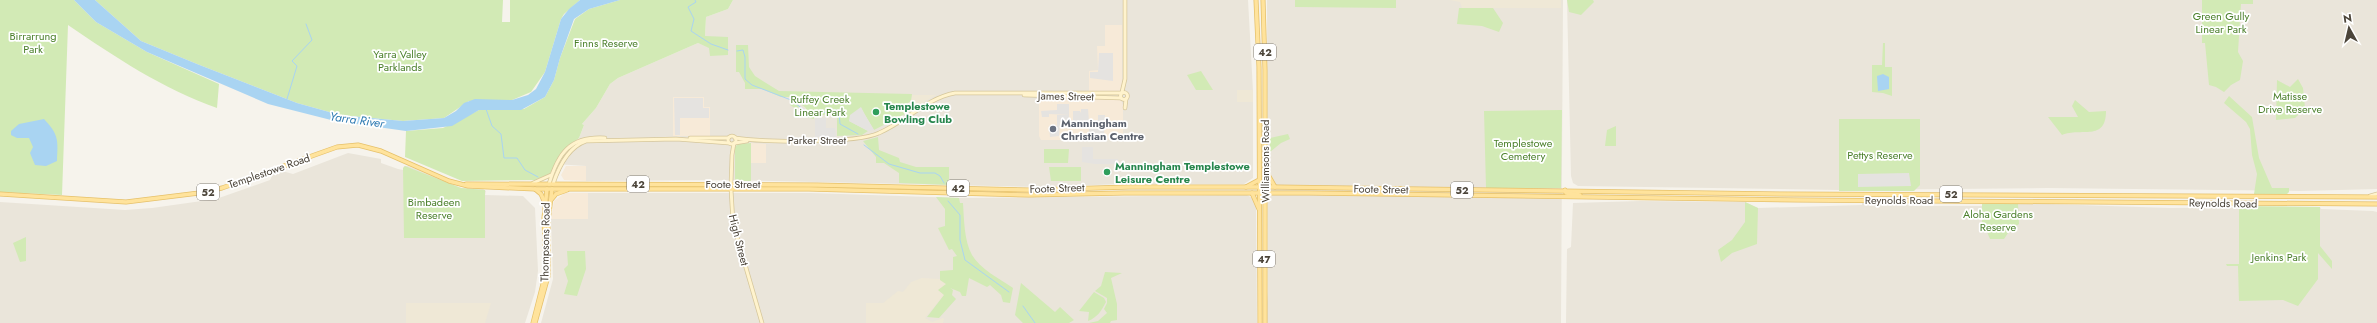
<svg xmlns="http://www.w3.org/2000/svg" width="2377" height="323" font-family="Jost,sans-serif">
	<style>
		.residential { fill: #eae5da }
		.commercial { fill: #f7ead8 }
		.education { fill: #efe8d6 }
		.green { fill: #d2eab5 }
		.parking { fill: #e5e3e0 }
		.water { fill: #a9d4f2 }
		.lines { fill: none; stroke-linecap: round; stroke-linejoin: round }
		.stream { stroke: #a9d4f2; stroke-width: 1 }
		.secondary-casing { stroke: #d6c79b; stroke-width: 4.5 }
		.primary-casing { stroke: #e6c16a; stroke-width: 5 }
		.secondary { stroke: #fff3cd; stroke-width: 3 }
		.primary { stroke: #ffe39c; stroke-width: 3.5 }
		.leisure-dot { fill: #2e9e5b; stroke: #fff; stroke-width: 1.5 }
		.worship-dot { fill: #6b7280; stroke: #fff; stroke-width: 1.5 }
		.labels { text-anchor: middle; dominant-baseline: central; stroke-width: 3.5; stroke-linejoin: round; paint-order: stroke }
		.shield { fill: #fff; stroke: #817c74; stroke-width: 1 }
		.shield-label { font-size: 10px; font-weight: bold; fill: #4b4439 }
		.park-label { font-size: 11px; fill: #4a7f2a; stroke: #fff }
		.street-label { font-size: 11px; fill: #4b4439; stroke: #fff }
		.leisure-label { font-size: 11px; font-weight: bold; fill: #27864d; stroke: #fff; text-anchor: start }
		.worship-label { font-size: 11px; font-weight: bold; fill: #5b616d; stroke: #fff; text-anchor: start }
		.water-label { font-size: 12px; font-style: italic; fill: #2e7ab2; stroke: #fff }
	</style>
	<rect width="100%" height="100%" fill="#f6f3ec"/>
	<g class="residential">
		<path d="M733,0H1248L1253,91V178L1244,184H1120L1041,187L725,180L586,181V166L555,164L566,148L579,138L584,125L582,124L596,108L610,84L618,78L698,43L728,55L705,36L706,17L728,9Z"/>
		<path d="M1267,0H1563L1561,323H1265L1268,292Z"/>
		<path d="M1567,0H2377V189L2300,191L2047,188L1839,190L1578,186L1573,183L1571,176Z"/>
		<path d="M348,153L381,159V163L398,169L403,170L404,166H408L461,188L483,189L486,191L485,195L523,196L535,208L538,271L535,292L525,323H0V202L125,210L152,208L216,199L270,180L273,174L282,171L293,174Z"/>
		<path d="M588,193H811L959,198L1247,195L1254,199L1256,205L1257,323H541L553,279L551,219H588Z"/>
		<path d="M1640,201L1745,202L1758,208L1862,205V203H1906L1909,206H1982V204L2018,203L2170,208L2320,207L2321,209L2373,211L2377,212V323H1566L1567,249L1571,247L1573,203Z"/>
	</g>
	<g class="commercial">
		<path d="M1105,25H1122V88L1120,92L1089,91V71L1098,70L1097,46H1105Z"/>
		<path d="M673,97H704V107H710V136H673Z"/>
		<path d="M1041,97L1121,99L1123,106V138L1118,140H1041L1039,136V100Z"/>
		<path d="M751,143L766,144V163H751Z"/>
		<path d="M566,166H586V181L564,180L561,175Z"/>
		<path d="M565,193H588V219H551L554,201Z"/>
	</g>
	<g class="education">
		<path d="M1450,0H1561V8H1462L1460,2Z"/>
		<rect x="1237" y="90" width="16" height="12"/>
		<path d="M912,95H936L912,109L908,103L911,101Z"/>
		<path d="M922,278L940,279L946,284L944,295L925,318L932,322L943,318L944,319L943,323H866V303H883L898,291L903,292L911,282Z"/>
		<path d="M406,303H491L485,323H406Z"/>
	</g>
	<g class="green">
		<path d="M0,0H74L96,22L147,52L219,84L217,108C163,89 115,57 68,25L62,195L0,192Z"/>
		<path d="M95,0H503L502,22H510V0H580L564,14L561,19L545,72L531,92L512,100L469,101L444,118L403,121L340,115L297,103L197,64L141,41Z"/>
		<path d="M620,0H733L728,9L706,17L705,36L728,37V55L710,56L709,48L698,43L618,78L610,84L596,108L582,124L584,125L579,138L563,151L550,174L535,180L462,181L405,157L406,131L443,128L479,110L524,109L545,97L554,80L560,58L575,19L589,9Z"/>
		<path d="M1295,0H1396V8L1295,7Z"/>
		<path d="M1567,0H1593L1594,2L1581,15L1569,12Z"/>
		<path d="M2202,0H2253V4H2241L2238,52L2243,61L2240,80L2231,85L2224,92L2216,87L2209,85L2205,43H2202Z"/>
		<path d="M1459,8H1493L1503,23L1499,32L1482,26L1457,24Z"/>
		<path d="M1883,43H1885V67H1892V96L1883,93L1872,92V65H1882Z"/>
		<path d="M736,45H748L749,67L755,76L779,91L912,94L911,101L902,107L905,114L874,130L861,108L849,121L868,131L862,135L837,136V112L814,117V119L806,117V108L799,103L798,110L790,105V97H781L762,89H745V83L739,72H736Z"/>
		<path d="M1201,71L1213,90H1196L1187,75Z"/>
		<path d="M2298,79L2303,88L2305,108L2295,118L2276,120L2277,80L2290,87Z"/>
		<path d="M2229,96L2252,117L2259,158L2272,188H2289V192L2286,195L2254,194L2257,174L2252,155L2250,129L2246,122L2224,103Z"/>
		<path d="M2075,100L2089,112L2106,111C2106,142 2081,127 2062,135L2048,117H2078L2072,106Z"/>
		<path d="M1562,110L1561,188H1486L1484,111Z"/>
		<path d="M1839,119H1920V185L1914,191H1839Z"/>
		<path d="M1616,126V146H1605L1607,130Z"/>
		<path d="M1288,134L1290,139L1281,143L1270,152V138Z"/>
		<path d="M878,137L879,150L899,158L900,162L916,167H949V185L899,183V173L884,163H876V157L863,141Z"/>
		<path d="M751,143V181H735V147L738,144Z"/>
		<path d="M1044,149H1069L1068,163H1044Z"/>
		<path d="M405,166L461,188L485,190V238H404L403,168Z"/>
		<path d="M1049,167H1081V181H1051Z"/>
		<path d="M936,197L959,198L960,203H963C964,218 964,241 972,255C980,269 1000,279 1013,288L1010,303L1003,302L1001,295L990,285L987,287L969,278L966,296H962L960,292L950,288L953,290L952,295L956,299L939,318L927,317L944,295L938,290L946,284L940,280V271L953,270V257L957,256L952,249L949,250L938,228L945,226V209Z"/>
		<path d="M1745,202L1758,208L1757,244L1732,253L1721,262L1718,250L1732,240L1745,222Z"/>
		<path d="M2018,203L2019,224L2010,230L2004,239H1990L1987,232L1982,231V204Z"/>
		<path d="M2239,206L2320,207V246L2332,261V269L2318,253V279L2298,306L2283,300L2239,301L2238,266H2227L2226,264H2239Z"/>
		<path d="M26,237V261L20,262L13,243Z"/>
		<path d="M567,251H585L586,269L577,296L564,294L568,281L564,269L568,265Z"/>
		<path d="M1105,272L1122,273L1111,278L1117,304V320L1111,321L1110,323H1089L1098,321L1107,313L1104,309L1107,303V298L1095,291L1101,286Z"/>
		<path d="M1021,283L1055,312L1060,307L1074,320L1069,323H1023L1015,315Z"/>
		<path d="M1094,292L1104,298L1106,302C1101,311 1098,317 1088,321L1089,312L1079,311Z"/>
	</g>
	<g class="parking">
		<path d="M1099,53H1113V81L1090,78V72H1098Z"/>
		<path d="M674,98H703V108H709V118H680V135H675Z"/>
		<path d="M1057,104H1069V115L1049,114V117H1042L1041,111L1057,110Z"/>
		<path d="M861,107L865,115L874,130L868,131L849,121L850,115Z"/>
		<path d="M1081,109H1088L1089,121L1098,120V115H1105L1104,135H1101V138L1089,136V125H1073V111H1080L1081,113Z"/>
		<path d="M1057,115H1069V124L1060,122L1059,136L1050,137L1049,126H1057Z"/>
		<path d="M815,118H826V128H835L836,137H815Z"/>
		<path d="M1082,147H1093V159H1118L1117,164H1095L1082,162Z"/>
		<path d="M1909,173L1911,186L1858,187V174Z"/>
	</g>
	<g class="water">
		<path d="M74,0H95L141,41L197,64L297,103L340,115L403,121L444,118L456,111L464,103L475,99L512,100L528,95L536,89L545,72L561,19L569,9L580,0H620L589,9L574,19L560,58L554,80L545,97L521,110H479L452,126L406,131L335,121L268,104L147,52L96,22Z"/>
		<path d="M1883,74L1889,77V89L1878,91L1877,76Z"/>
		<path d="M44,119C59,135 58,140 57,161L46,166L35,165L30,153L33,147L29,138H17L11,135V131L19,124Z"/>
	</g>
	<g class="lines">
		<g class="stream">
			<path d="M695,0L696,2L688,7L694,19L691,31L711,44L728,50"/>
			<path d="M737,51L743,50L745,57V79L752,85L791,100L808,113L816,114L836,110L839,112L840,124L858,134"/>
			<path d="M287,99L297,66L292,61L312,40L306,24"/>
			<path d="M486,109L492,126L501,134L504,158H517L525,170L538,177"/>
			<path d="M864,145L889,164L920,173H935L940,176L944,183"/>
			<path d="M948,201L960,215V240L965,260L1009,292"/>
			<path d="M1023,306L1035,323"/>
		</g>
		<g class="secondary-casing">
			<g id="secondary">
				<path d="M1122,92L1125,79V0"/>
				<circle cx="1124" cy="96" r="3.5"/>
				<path d="M1024,95L1121,98"/>
				<path d="M1125,108L1126,99"/>
				<circle cx="732" cy="140" r="4"/>
				<path d="M690,138H728"/>
				<path d="M735,138C762,142 855,144 879,133C905,122 927,98 955,93H1121"/>
				<path d="M735,143L747,141"/>
				<path d="M533,183L551,175"/>
				<path d="M549,184C558,153 570,136 605,138"/>
				<path d="M553,184C559,166 568,147 586,141L676,139L729,143"/>
				<path d="M731,184L732,155L734,143"/>
				<path d="M731,189L733,223L762,323"/>
				<path d="M2370,196L2377,194"/>
			</g>
		</g>
		<g class="primary-casing">
			<g id="primary">
				<path d="M1256,0L1259,67L1260,323"/>
				<path d="M1263,0L1265,70V323"/>
				<path d="M1267,173L1275,187"/>
				<path d="M466,184L817,185L1029,190L1129,187H1275L1781,194L2377,197"/>
				<path d="M1246,187L1259,180"/>
				<path d="M535,189L541,194L545,203"/>
				<path d="M1565,190L1566,193L1580,195"/>
				<path d="M1252,193L1259,209"/>
				<path d="M0,194L126,202L199,193L222,188L337,147L358,145L381,151L449,181L468,186L535,189H809L1029,195L1124,193H1309L1799,200L2377,204"/>
				<path d="M551,200L556,194L567,190"/>
				<path d="M533,323L546,272L544,218L547,189"/>
				<path d="M535,323L548,276V222L552,189"/>
			</g>
		</g>
		<use href="#secondary" class="secondary"/>
		<use href="#primary" class="primary"/>
	</g>
	<g class="leisure-dot">
		<circle cx="876" cy="112" r="4"/>
		<circle cx="1107" cy="172" r="4"/>
	</g>
	<circle class="worship-dot" cx="1053" cy="129" r="4"/>
	<g class="labels">
		<g class="shield">
			<rect x="1254" y="44" width="22" height="16" rx="3"/>
			<rect x="627" y="176" width="22" height="16" rx="3"/>
			<rect x="947" y="180" width="22" height="16" rx="3"/>
			<rect x="1451" y="182" width="22" height="16" rx="3"/>
			<rect x="197" y="184" width="22" height="16" rx="3"/>
			<rect x="1940" y="186" width="22" height="16" rx="3"/>
			<rect x="1253" y="251" width="22" height="16" rx="3"/>
		</g>
		<g class="shield-label">
			<text x="1265" y="52">42</text>
			<text x="638" y="184">42</text>
			<text x="958" y="188">42</text>
			<text x="1462" y="190">52</text>
			<text x="208" y="192">52</text>
			<text x="1951" y="194">52</text>
			<text x="1264" y="259">47</text>
		</g>
		<g class="park-label">
			<text x="2221" y="16">Green Gully<tspan x="2221" dy="13">Linear Park</tspan></text>
			<text x="33" y="36">Birrarrung<tspan x="33" dy="13">Park</tspan></text>
			<text x="606" y="43">Finns Reserve</text>
			<text x="400" y="54">Yarra Valley<tspan x="400" dy="13">Parklands</tspan></text>
			<text x="2290" y="96">Matisse<tspan x="2290" dy="13">Drive Reserve</tspan></text>
			<text x="820" y="99">Ruffey Creek<tspan x="820" dy="13">Linear Park</tspan></text>
			<text x="1523" y="143">Templestowe<tspan x="1523" dy="13">Cemetery</tspan></text>
			<text x="1880" y="155">Pettys Reserve</text>
			<text x="434" y="202">Bimbadeen<tspan x="434" dy="13">Reserve</tspan></text>
			<text x="1998" y="214">Aloha Gardens<tspan x="1998" dy="13">Reserve</tspan></text>
			<text x="2279" y="257">Jenkins Park</text>
		</g>
		<g class="street-label">
			<text transform="translate(1066 96) rotate(1)">James Street</text>
			<text x="817" y="140">Parker Street</text>
			<text transform="translate(1265 161) rotate(-90)">Williamsons Road</text>
			<text transform="translate(269 171) rotate(-19)">Templestowe Road</text>
			<text x="733" y="184">Foote Street</text>
			<text transform="translate(1057 188) rotate(-2)">Foote Street</text>
			<text transform="translate(1381 189) rotate(1)">Foote Street</text>
			<text x="1899" y="200">Reynolds Road</text>
			<text transform="translate(2223 203) rotate(1)">Reynolds Road</text>
			<text transform="translate(739 240) rotate(76)">High Street</text>
			<text transform="translate(545 242) rotate(-89)">Thompsons Road</text>
		</g>
		<g class="leisure-label">
			<text x="884" y="106">Templestowe<tspan x="884" dy="13">Bowling Club</tspan></text>
			<text x="1115" y="166">Manningham Templestowe<tspan x="1115" dy="13">Leisure Centre</tspan></text>
		</g>
		<g class="worship-label">
			<text x="1061" y="123">Manningham<tspan x="1061" dy="13">Christian Centre</tspan></text>
		</g>
		<g class="water-label">
			<text transform="translate(357 120) rotate(8)">Yarra River</text>
		</g>
	</g>
	<g transform="translate(2349 28) rotate(352)" stroke="#ffffff" stroke-width="3" paint-order="stroke">
	<path d="M0-3L7 15L0 10L-7 15Z" fill="#4b4439"/>
	<text y="-6" font-size="11" font-weight="bold" text-anchor="middle" fill="#4b4439">N</text>
	</g>
</svg>
